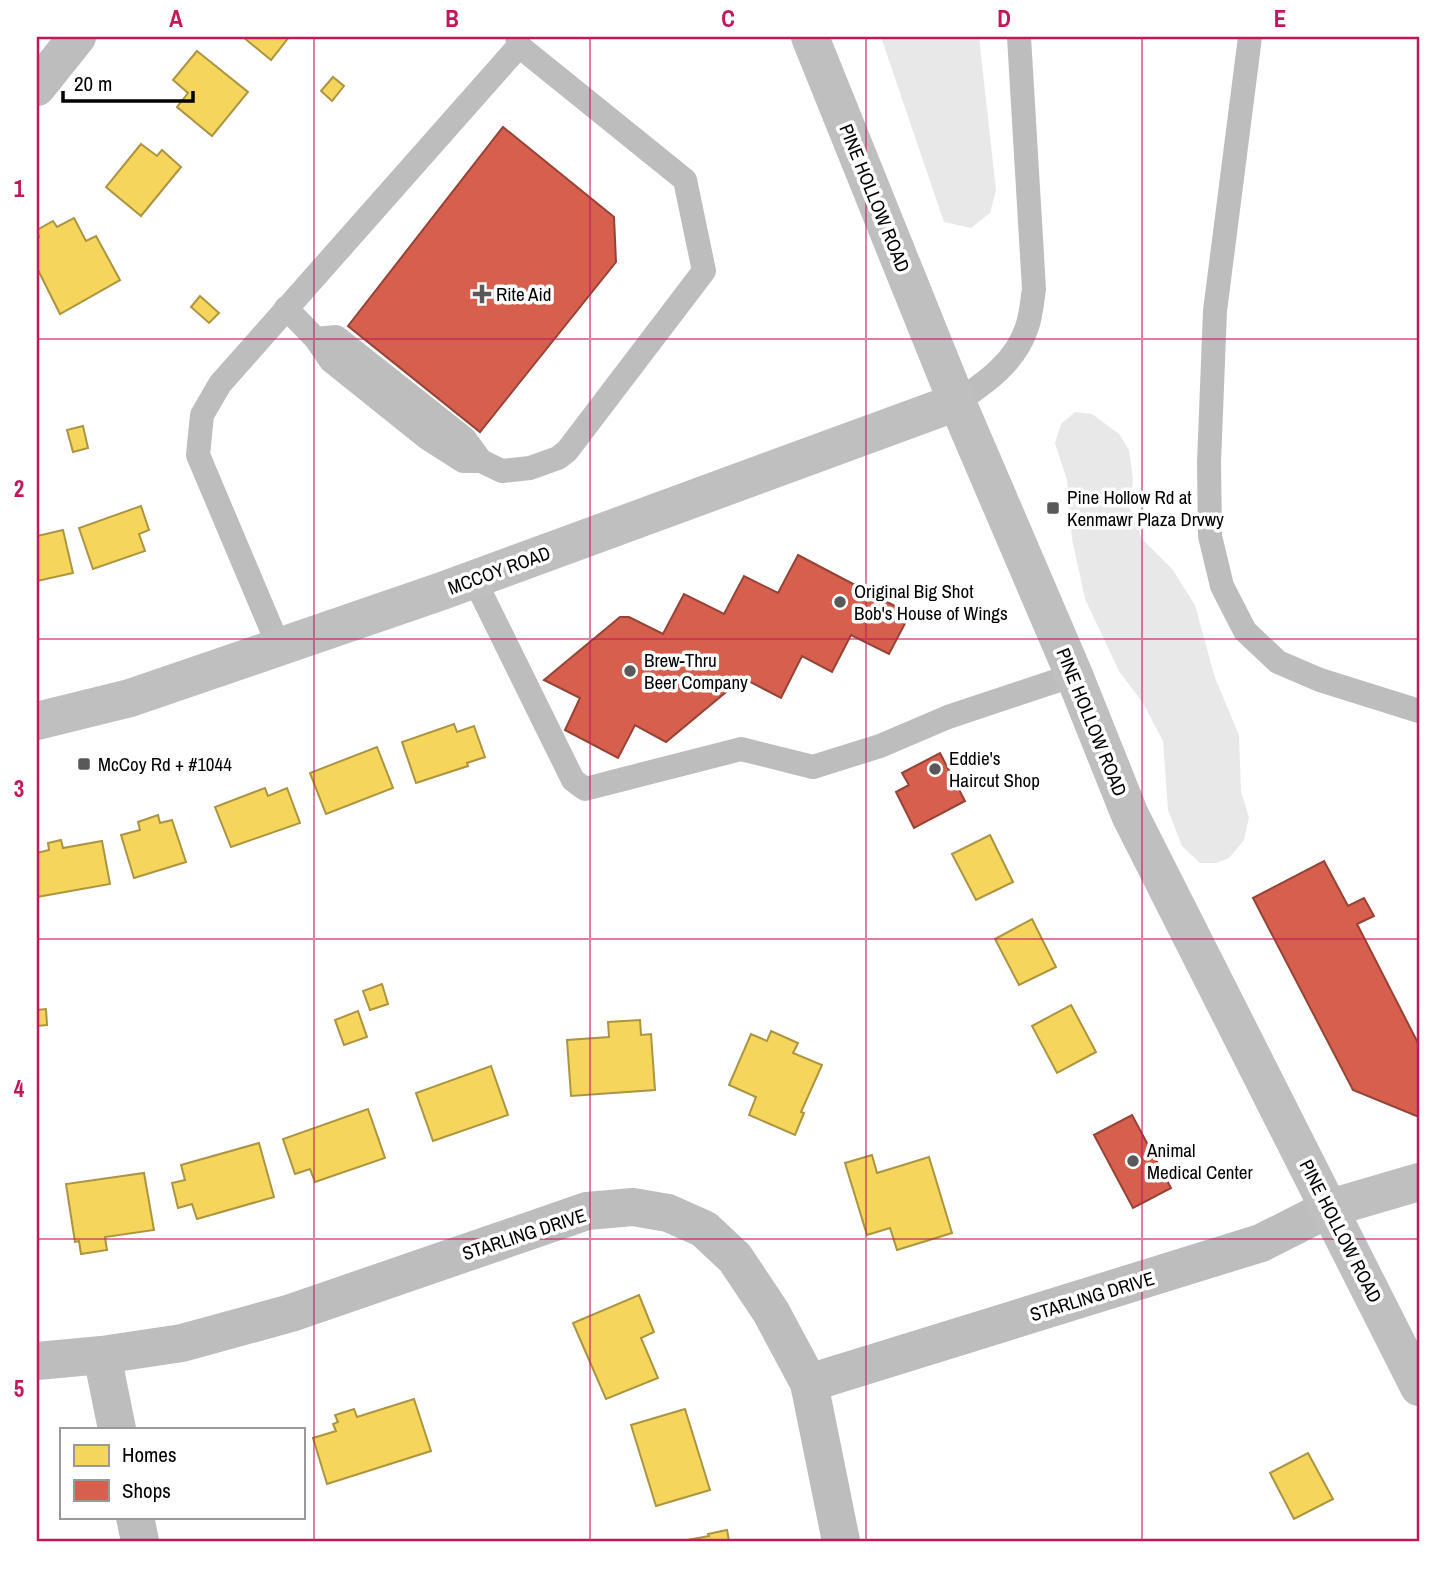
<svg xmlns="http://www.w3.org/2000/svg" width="1456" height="1578" font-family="'Archivo Narrow',sans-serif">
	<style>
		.green { fill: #e8e8e8 }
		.homes { fill: #f6d55c; stroke: #ac9540; stroke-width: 2 }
		.shops { fill: #d6604d; stroke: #964336; stroke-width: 2 }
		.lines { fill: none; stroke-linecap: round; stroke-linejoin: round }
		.lane { stroke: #bdbdbd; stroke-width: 24 }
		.street { stroke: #bdbdbd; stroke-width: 38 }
		.secondary { stroke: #bfbfbf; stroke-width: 38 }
		.grid { fill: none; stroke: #c2185b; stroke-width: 2; stroke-opacity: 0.55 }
		.poi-dot { fill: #595959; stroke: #fff; stroke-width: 2.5 }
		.labels { text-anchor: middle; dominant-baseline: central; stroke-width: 7; stroke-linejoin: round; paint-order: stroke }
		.street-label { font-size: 19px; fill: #000; stroke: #fff }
		.poi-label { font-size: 19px; fill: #000; stroke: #fff; text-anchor: start }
		.neatline { fill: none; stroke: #c2185b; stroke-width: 2.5 }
		.grid-label { font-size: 23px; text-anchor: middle; font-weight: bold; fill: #c2185b }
	</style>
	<rect width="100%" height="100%" fill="#fff"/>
	<g class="green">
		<path d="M881,37H979L996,190L990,213L971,228L944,222Z"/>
		<path d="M1075,412L1092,414L1119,434L1129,450L1133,479L1130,509L1142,539L1172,569L1195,605L1215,678L1239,735L1241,792L1249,817L1244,840L1229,858L1216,863H1200L1182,846L1168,810L1163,741L1143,703L1119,671L1085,599L1072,539L1067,480L1055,443L1061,424Z"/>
	</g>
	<g class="homes">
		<path d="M243,37H289L271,60Z"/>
		<path d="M197,51L248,92L212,136L177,107L188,93L173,80Z"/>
		<path d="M333,77L344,86L332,101L321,91Z"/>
		<path d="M141,144L157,156L162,150L181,167L141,216L106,187Z"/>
		<path d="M74,218L86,241L96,236L120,280L60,314L37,268V238L39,237L37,230L53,221L57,227Z"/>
		<path d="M200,296L219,313L209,323L191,307Z"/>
		<path d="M83,426L88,448L73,452L67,430Z"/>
		<path d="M141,506L149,530L139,534L145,551L93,569L79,528Z"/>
		<path d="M63,530L73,573L37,581V536Z"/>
		<path d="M454,724L457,732L474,726L485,757L467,763L468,766L416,783L402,742Z"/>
		<path d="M377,747L393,788L326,814L310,773Z"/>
		<path d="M265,788L268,796L287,788L300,823L231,847L215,807Z"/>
		<path d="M158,815L160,823L172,820L186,862L134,878L121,835L140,830L138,822Z"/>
		<path d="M990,835L1013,882L976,900L952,854Z"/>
		<path d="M61,840L63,848L102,841L110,884L37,897V853L49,850L48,843Z"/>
		<path d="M1032,919L1056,967L1019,985L995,939Z"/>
		<path d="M382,984L388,1004L370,1010L363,991Z"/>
		<path d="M1071,1005L1096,1052L1057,1073L1032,1026Z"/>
		<path d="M46,1009L47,1025L37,1026V1010Z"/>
		<path d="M358,1011L367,1037L344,1045L335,1020Z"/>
		<path d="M640,1020L641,1035L651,1034L655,1090L571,1096L567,1040L609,1037L608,1022Z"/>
		<path d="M771,1031L798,1043L793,1053L822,1065L801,1112L804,1113L795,1135L749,1115L756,1097L729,1085L751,1034L767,1041Z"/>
		<path d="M491,1066L508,1115L433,1141L416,1093Z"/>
		<path d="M368,1109L385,1158L315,1182L310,1169L295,1174L283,1139Z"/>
		<path d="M259,1143L274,1197L197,1219L192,1204L178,1208L172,1183L185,1180L181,1165Z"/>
		<path d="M872,1155L877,1173L929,1157L952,1233L897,1250L890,1228L867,1235L845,1163Z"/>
		<path d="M144,1173L154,1230L105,1237L107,1250L81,1254L79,1241L75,1242L66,1184Z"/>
		<path d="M639,1295L654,1332L641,1338L658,1378L606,1399L573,1323Z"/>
		<path d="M414,1399L431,1451L327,1484L313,1438L336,1431L333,1424L338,1422L335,1415L354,1409L357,1417Z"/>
		<path d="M685,1409L710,1490L656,1506L631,1425Z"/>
		<path d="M1308,1453L1333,1499L1294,1519L1270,1473Z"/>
		<path d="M727,1530L729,1541H682L709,1536L708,1534Z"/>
	</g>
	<g class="shops">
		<path d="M503,127L614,217L616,262L480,432L348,326Z"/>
		<path d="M798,555L910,614L889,654L851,635L832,672L802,656L781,698L743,678L666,742L635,725L618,758L565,730L580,698L544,680L620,617H629L663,634L684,594L724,614L744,576L778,593Z"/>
		<path d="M940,753L965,801L914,828L896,792L909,785L902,773Z"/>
		<path d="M1324,861L1348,906L1364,898L1374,916L1357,924L1419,1045V1117L1353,1090L1253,898Z"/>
		<path d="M1132,1115L1171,1188L1133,1208L1094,1135Z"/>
	</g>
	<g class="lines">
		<g class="lane">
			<path d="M1250,37L1215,311L1209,463L1210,536L1222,586L1245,631L1278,662L1320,680L1419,711"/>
			<path d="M286,308L316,339L331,361L427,438L463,461H481L502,471L530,468L558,458L567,451L704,271L685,180L519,46"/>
			<path d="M316,339L336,337L465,439L481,461"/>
			<path d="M957,402C985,383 1016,362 1027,327C1031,316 1032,302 1034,289L1019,37"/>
			<path d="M474,579L573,780L585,789L741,749L813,767L880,746L948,717L1074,675"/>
			<path d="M279,647L198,455L202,415L220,384L519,46L517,37"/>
		</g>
		<g class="street">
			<path d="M37,87L77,37"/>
			<path d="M102,1355L117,1429"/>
			<path d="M37,1361L102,1355L182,1343L291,1313L587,1211L633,1207L668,1213L704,1229L735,1258L771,1312L809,1383L841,1541"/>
			<path d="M809,1383L1261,1243L1330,1208"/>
			<path d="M135,1517L140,1541"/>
		</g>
		<g class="secondary">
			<path d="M810,37L957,402L1074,675L1130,815L1419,1387"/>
			<path d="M37,721L130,698L279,647L442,591L957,402"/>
			<path d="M1330,1208L1419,1182"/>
		</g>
	</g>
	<path class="grid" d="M314,37V1541M590,37V1541M866,37V1541M1142,37V1541M37,339H1419M37,639H1419M37,939H1419M37,1239H1419"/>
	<g class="poi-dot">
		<path d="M478.5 283.5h7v7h7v7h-7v7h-7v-7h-7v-7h7z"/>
		<rect x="1046" y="501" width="14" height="14" rx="3.5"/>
		<circle cx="840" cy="602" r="7"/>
		<circle cx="630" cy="671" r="7"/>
		<rect x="77" y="757" width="14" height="14" rx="3.5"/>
		<circle cx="935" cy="769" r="7"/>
		<circle cx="1133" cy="1161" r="7"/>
	</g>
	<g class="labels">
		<g class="street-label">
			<text transform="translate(875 198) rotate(68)">PINE HOLLOW ROAD</text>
			<text transform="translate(499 570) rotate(-20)">MCCOY ROAD</text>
			<text transform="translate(1092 722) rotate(68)">PINE HOLLOW ROAD</text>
			<text transform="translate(1341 1231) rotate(63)">PINE HOLLOW ROAD</text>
			<text transform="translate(524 1234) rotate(-18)">STARLING DRIVE</text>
			<text transform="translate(1092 1296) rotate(-17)">STARLING DRIVE</text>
		</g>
		<g class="poi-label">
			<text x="496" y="294">Rite Aid</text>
			<text x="1067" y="497">Pine Hollow Rd at<tspan x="1067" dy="22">Kenmawr Plaza Drvwy</tspan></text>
			<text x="854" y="591">Original Big Shot<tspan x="854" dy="22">Bob's House of Wings</tspan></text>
			<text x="644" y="660">Brew-Thru<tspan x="644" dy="22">Beer Company</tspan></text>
			<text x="949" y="758">Eddie's<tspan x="949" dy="22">Haircut Shop</tspan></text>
			<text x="98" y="764">McCoy Rd + #1044</text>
			<text x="1147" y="1150">Animal<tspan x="1147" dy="22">Medical Center</tspan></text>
		</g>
	</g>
	<rect width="1456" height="1578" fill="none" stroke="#ffffff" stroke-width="77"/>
	<rect x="60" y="1428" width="245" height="91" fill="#ffffff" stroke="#999999" stroke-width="2"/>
	<rect x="74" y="1445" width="35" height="21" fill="#f6d55c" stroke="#999999" stroke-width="2"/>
	<text x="122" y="1462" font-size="21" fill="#000000">Homes</text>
	<rect x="74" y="1480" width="35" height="21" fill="#d6604d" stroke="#999999" stroke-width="2"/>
	<text x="122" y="1498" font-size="21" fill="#000000">Shops</text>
	<path d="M63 91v10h130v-10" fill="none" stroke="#000000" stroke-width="3.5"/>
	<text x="74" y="91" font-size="21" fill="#000000" stroke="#ffffff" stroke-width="5" paint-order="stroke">20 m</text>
	<rect x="38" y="38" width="1380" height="1502" class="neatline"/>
	<g class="grid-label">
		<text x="176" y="27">A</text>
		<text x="452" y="27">B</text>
		<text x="728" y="27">C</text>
		<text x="1004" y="27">D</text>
		<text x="1280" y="27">E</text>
		<text x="19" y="197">1</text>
		<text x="19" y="497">2</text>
		<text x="19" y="797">3</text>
		<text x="19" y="1097">4</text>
		<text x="19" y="1397">5</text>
	</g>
</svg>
